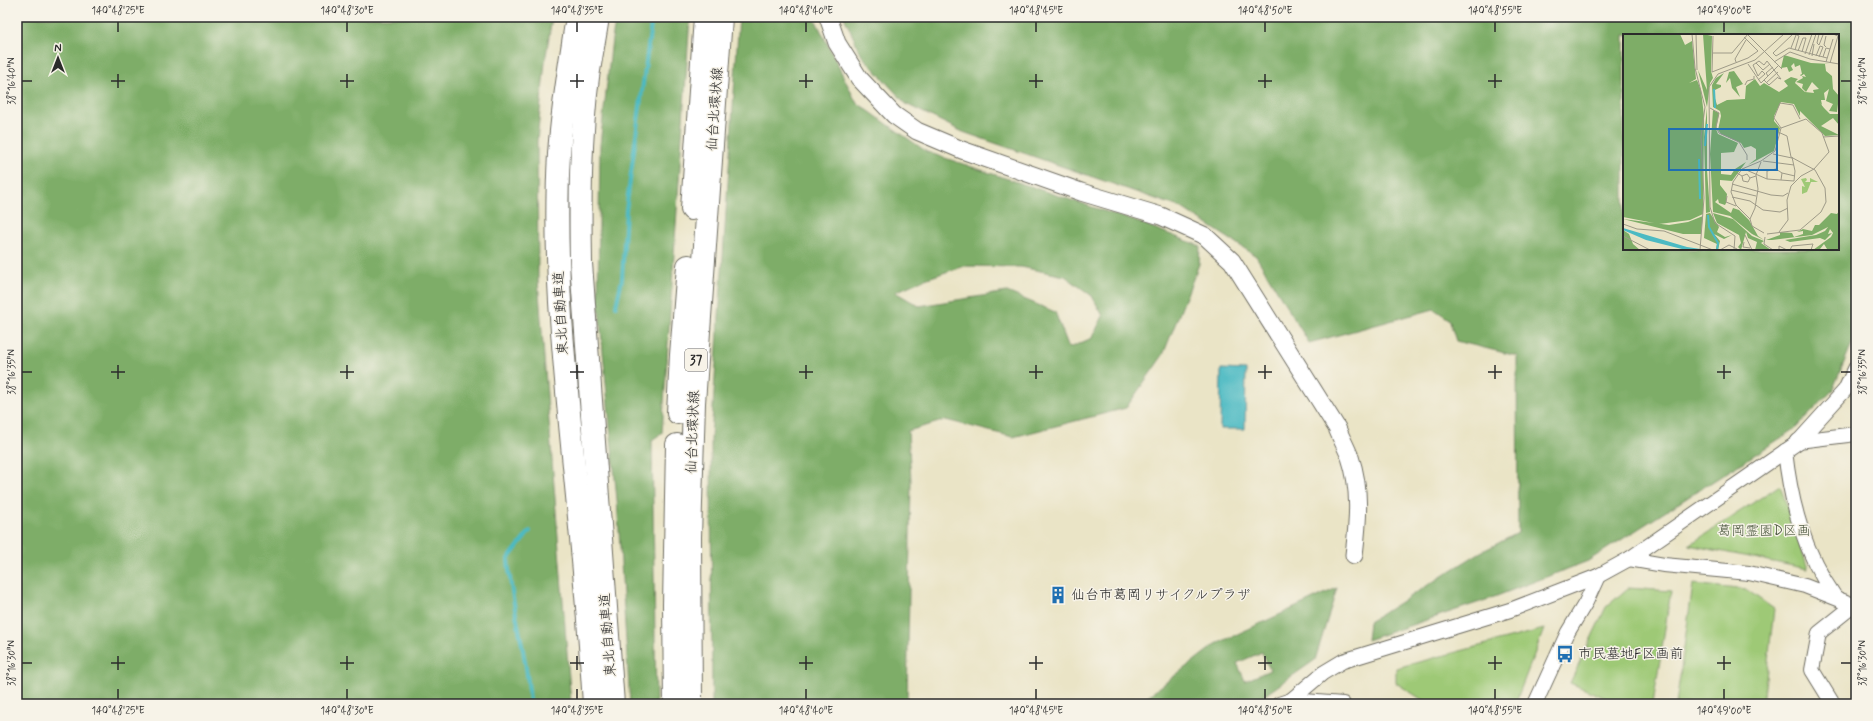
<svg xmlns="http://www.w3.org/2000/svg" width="1873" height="721" font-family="Mynerve,'Klee One',sans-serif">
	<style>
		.green { fill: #9ec976; stroke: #647a50 }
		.forest { fill: #7ead67; stroke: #546c49; fill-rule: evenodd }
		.water { fill: #4cbac3; stroke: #3c7277 }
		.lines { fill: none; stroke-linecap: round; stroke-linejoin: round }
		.stream { stroke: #4cbac3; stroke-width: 4 }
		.minor-casing { stroke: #6e6c61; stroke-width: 16 }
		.tertiary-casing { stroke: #6e6c61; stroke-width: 19 }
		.primary-casing { stroke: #6e6c61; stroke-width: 24 }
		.motorway-casing { stroke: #6e6c61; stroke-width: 24 }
		.minor { stroke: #fff; stroke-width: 14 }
		.tertiary { stroke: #fff; stroke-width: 17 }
		.primary { stroke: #fff; stroke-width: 22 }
		.motorway { stroke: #fff; stroke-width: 22 }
		.ticks { fill: none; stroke: #2b2b2b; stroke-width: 1.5 }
		.labels { text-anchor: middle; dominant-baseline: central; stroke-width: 3; stroke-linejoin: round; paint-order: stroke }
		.shield { fill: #f7f3e8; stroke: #686764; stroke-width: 1 }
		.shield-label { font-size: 13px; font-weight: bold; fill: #2b2b2b }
		.street-label { font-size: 14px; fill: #2b2b2b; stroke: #f7f3e8 }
		.park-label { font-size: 14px; fill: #4e5a42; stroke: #f7f3e8 }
		.poi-label { font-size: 14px; fill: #2b2b2b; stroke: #f7f3e8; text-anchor: start }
		.inset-river { fill: none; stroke: #4cbac3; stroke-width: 2 }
		.inset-road { fill: none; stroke: #9e9a88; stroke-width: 1 }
		.view { fill: #1f6fb2; fill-opacity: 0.15; stroke: #1f6fb2; stroke-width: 2 }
		.inset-edge { fill: none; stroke: #2b2b2b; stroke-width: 2 }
		.neatline { fill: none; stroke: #2b2b2b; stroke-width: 1.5 }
		.ticks-label { font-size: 10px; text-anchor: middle; fill: #2b2b2b }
	</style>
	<rect width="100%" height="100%" fill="#f7f3e8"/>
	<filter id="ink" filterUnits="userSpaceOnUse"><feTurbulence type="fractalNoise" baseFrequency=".025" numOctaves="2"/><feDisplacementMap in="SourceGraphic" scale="8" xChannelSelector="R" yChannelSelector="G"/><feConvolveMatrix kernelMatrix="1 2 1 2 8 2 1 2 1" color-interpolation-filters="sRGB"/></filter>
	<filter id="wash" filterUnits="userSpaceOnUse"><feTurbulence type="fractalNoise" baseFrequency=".012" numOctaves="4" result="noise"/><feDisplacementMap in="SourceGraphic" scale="16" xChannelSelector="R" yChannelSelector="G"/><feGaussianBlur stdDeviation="0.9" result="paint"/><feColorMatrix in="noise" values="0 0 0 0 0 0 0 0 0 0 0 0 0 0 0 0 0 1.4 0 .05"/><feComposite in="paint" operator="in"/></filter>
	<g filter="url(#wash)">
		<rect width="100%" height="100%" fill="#eae4c6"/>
		<g class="green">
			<path d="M1780,485L1808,569L1689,545Z"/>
			<path d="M1693,584L1747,590L1774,609L1763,704H1676Z"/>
			<path d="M1628,588L1671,591L1653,704H1620L1570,683L1606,607Z"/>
			<path d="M1544,629L1515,704H1429L1396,683V668Z"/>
		</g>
		<g class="forest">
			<path d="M17,17H552L545,62L537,141L538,280L571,704H17Z"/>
			<path d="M616,17H690L662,433L652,440L656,704H630L617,500L598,299L600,145L612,39Z"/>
			<path d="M739,17H814L856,102L927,152L1146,225L1200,246L1199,264L1163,355L1126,408L1013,437L946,420L908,431L911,481L907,704H712L711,437ZM964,266L1021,267L1065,276L1092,296L1103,316L1092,338L1069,348L1055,312L1007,292L919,306L895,292L925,279Z"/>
			<path d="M844,17H1856V334L1832,391L1795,429L1588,561L1489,599L1367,640L1369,622L1479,553L1518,533L1517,356L1456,341L1449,319L1434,309L1309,343L1256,256L1182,208L963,132L906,104L862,56ZM1624,35H1838V249H1624Z"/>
			<path d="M1337,588L1315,660L1252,704H1142L1143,700L1216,644ZM1262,652L1270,670L1245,681L1237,663Z"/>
		</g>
		<path class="water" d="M1221,369L1246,370L1245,429H1220Z"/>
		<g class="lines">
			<g class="stream">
				<path d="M616,306L622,279L626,210L652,17"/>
				<path d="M530,531L508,559C511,608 528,655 530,704"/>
			</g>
		</g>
	</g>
	<g filter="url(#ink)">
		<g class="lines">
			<g class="minor-casing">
				<g id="minor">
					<path d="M1798,441L1856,434"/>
					<path d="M1785,451C1791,505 1804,552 1835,597"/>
					<path d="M1629,559L1664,565L1749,573L1805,586L1856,606"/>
					<path d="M1291,700L1343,704"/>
					<path d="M1279,704L1291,700L1323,673L1343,661L1510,610L1598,576L1629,559L1797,443L1845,390L1856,367"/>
					<path d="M1535,704L1568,632L1586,602L1598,576"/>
					<path d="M1833,704L1812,670L1819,633L1854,605"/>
				</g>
			</g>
			<g class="tertiary-casing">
				<path id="tertiary" d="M828,17L837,43L859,78L894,115L917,131L962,150L1081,192L1161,216L1205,236L1232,261L1337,428C1341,438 1346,447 1350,457C1361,489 1358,522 1354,555"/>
			</g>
			<g class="primary-casing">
				<g id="primary">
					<path d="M692,209L705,17"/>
					<path d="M678,413L681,355L688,266"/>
					<path d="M675,704L674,605L677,445"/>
					<path d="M691,704L690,537L694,403L721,17"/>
				</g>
			</g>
			<g class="motorway-casing">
				<g id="motorway">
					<path d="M577,17C570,63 562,108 559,154C553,258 564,362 574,466C582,545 589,624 594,704"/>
					<path d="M598,17C595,37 591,57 588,77C580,138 580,201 581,263L613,704"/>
				</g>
			</g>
			<use href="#minor" class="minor"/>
			<use href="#tertiary" class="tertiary"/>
			<use href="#primary" class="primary"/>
			<use href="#motorway" class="motorway"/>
		</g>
	</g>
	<path class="ticks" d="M118,22V32M347,22V32M577,22V32M806,22V32M1036,22V32M1265,22V32M1495,22V32M1724,22V32M118,74V88M347,74V88M577,74V88M806,74V88M1036,74V88M1265,74V88M1495,74V88M22,81H32M111,81H125M340,81H354M570,81H584M799,81H813M1029,81H1043M1258,81H1272M1488,81H1502M1841,81H1851M118,365V379M347,365V379M577,365V379M806,365V379M1036,365V379M1265,365V379M1495,365V379M1724,365V379M22,372H32M111,372H125M340,372H354M570,372H584M799,372H813M1029,372H1043M1258,372H1272M1488,372H1502M1717,372H1731M1841,372H1851M118,656V670M347,656V670M577,656V670M806,656V670M1036,656V670M1265,656V670M1495,656V670M1724,656V670M22,663H32M111,663H125M340,663H354M570,663H584M799,663H813M1029,663H1043M1258,663H1272M1488,663H1502M1717,663H1731M1841,663H1851M118,689V699M347,689V699M577,689V699M806,689V699M1036,689V699M1265,689V699M1495,689V699M1724,689V699"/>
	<defs>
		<g id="building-bare" transform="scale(1.38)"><path d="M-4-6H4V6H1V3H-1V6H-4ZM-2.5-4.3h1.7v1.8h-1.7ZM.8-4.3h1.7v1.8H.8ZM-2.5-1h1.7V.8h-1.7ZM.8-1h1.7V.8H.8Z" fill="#1f6fb2" stroke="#f7f3e8" stroke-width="2.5" paint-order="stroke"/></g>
		<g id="bus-bare" transform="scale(1.38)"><path d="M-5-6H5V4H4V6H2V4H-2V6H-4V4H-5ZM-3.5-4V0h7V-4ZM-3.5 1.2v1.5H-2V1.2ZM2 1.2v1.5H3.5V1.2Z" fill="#1f6fb2" stroke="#f7f3e8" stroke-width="2.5" paint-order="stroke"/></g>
	</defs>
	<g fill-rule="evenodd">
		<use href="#building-bare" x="1058" y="595"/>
		<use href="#bus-bare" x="1565" y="654"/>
	</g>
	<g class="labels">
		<rect class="shield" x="685" y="349" width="22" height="22" rx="3"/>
		<g class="shield-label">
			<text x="696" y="360">37</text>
		</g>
		<g class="street-label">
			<text transform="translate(715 109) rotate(-86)">仙台北環状線</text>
			<text transform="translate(561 313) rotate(-93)">東北自動車道</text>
			<text transform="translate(693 432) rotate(-88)">仙台北環状線</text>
			<text transform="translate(608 635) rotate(-94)">東北自動車道</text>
		</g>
		<g class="park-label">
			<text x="1764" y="531">葛岡霊園D区画</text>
		</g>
		<g class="poi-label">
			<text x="1071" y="595">仙台市葛岡リサイクルプラザ</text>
			<text x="1578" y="654">市民墓地F区画前</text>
		</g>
	</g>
	<g transform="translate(1623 34)">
		<rect width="216" height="216" fill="#eae4c6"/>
		<path d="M187,144L195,148H188L184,158L179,160V152L182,153L178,145L183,144L184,146L182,148H187Z" fill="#9ec976"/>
		<path d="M0,0H57L62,11L69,7L73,45L66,49L74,46L78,56L81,82L80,180L67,186L36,190L0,183ZM80,0L89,2L88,37L90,44L87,49L84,73L75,36L84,56ZM161,21L188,29L207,30H202L203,37L209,42L210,55L216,62L214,78L206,77L210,70L203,67L206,55L201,59L202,66H198L199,71L197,69L201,74L207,80H216V91L210,84L198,92L216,101L202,102L177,77V82L171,70L158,68L151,82V87L157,94L151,117L125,131L133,125V115L128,112L121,114L118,109L98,100L95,96L98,82L97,77L90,73L89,51L93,44L101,39L93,50L98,51V53L92,56L91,61L94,71L104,66L122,65L123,52L132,45L137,52L141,49L156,58L165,52L161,47L168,43L175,45L173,47L172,49L182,58L191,59L190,56L196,55L189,48L183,58L179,54L180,50L173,48L180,44L179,42L183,43L181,40L178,42L177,41L179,40L177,31L172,33L171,29L168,32L170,36L166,38L164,33L158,34ZM111,37L120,50L113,53L117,63L109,54L107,44L103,49L106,38ZM84,74V136L87,178L83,179L81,103ZM90,76L96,79L93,95L95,100L115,109L111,118L98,119V140L108,141L112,135L123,128L109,147L97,146V151L104,160L103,169L102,171L96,169L95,165L92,168L108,179L110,174L116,176L126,186L135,202L141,206L129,200L107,182L90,178L87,120ZM216,177V216L204,215L201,210L197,215L190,216L208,203L210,199L207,195L205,200L209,199L202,206L197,204L167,208L162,206L193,201L202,197L205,193L189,201L149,206H143L157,201V198L169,199L171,203L180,200V197L174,198L180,195L189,197L192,191H196L208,179L214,180ZM87,179L96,193L94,198L102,203L109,201L101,205L91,200L97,207L95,216L93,215L94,210L81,204L83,180ZM90,179L110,185L129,202L141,207L138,209L148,216H132L134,208L125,204L123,198L118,216L115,213L118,209L116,201L94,189ZM80,182L78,200H60L0,185L46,191L65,188ZM0,196L6,200L10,210L17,216H0Z" fill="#7ead67"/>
		<path d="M0,194L64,213L84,216H63L23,206L0,196Z" fill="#4cbac3"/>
		<path class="inset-river" d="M91,55L92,74M82,112L84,90M76,125L77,165M85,181L86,193L95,209L94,216"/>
		<path class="inset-road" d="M69,0L72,34L82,73L78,103L81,164L77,216M73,0L74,36M124,0L159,35M172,0L176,2L172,16M196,0L194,9L196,11L200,1M90,2L89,38L125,24L135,17L121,3M203,13L201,11L203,2M168,14L173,1M175,17L180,4H183L179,18M89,19H109L125,0M182,20L189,0M186,21L193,0M153,22L166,14L204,24M153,22L150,19L170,0M189,22L191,10M193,22L197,12L200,13L196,23M200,23L203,14L207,15M113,28L112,25L123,6M151,28L167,18L187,25L216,30M203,28L210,5M133,29L140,36L147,30M207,29L215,2L210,0M125,30L138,49L155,32M135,42L130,31L136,27L141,31L144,27L158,45L155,44M135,42L139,37L142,40L135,46M145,42L143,39L150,33M141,46L146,51L155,43M143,49L155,38M122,51L124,47L131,45V42M87,74L96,79L93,93L96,99L116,108L124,121V126M158,94L151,84L157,69L170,71L177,85M200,103L216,102M150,120L169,124M140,127L171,131M121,135L144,145L171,147L172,137L169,123M114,139L119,142L124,140L127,144L133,142M159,139L172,142M119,142L120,147L125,148L127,144M144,145V137L153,135L159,139L158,146M109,150L148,161L160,162L165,159M108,156L133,162M104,162L103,168L113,172M109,163L127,167L140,176L157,178L165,174M127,185L132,174L135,155L133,141L138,128M0,190L14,195L41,197L90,216M141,199L129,192L127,185L113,171L108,158L110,148L119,135L138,127L152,117L158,94L183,85L199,99L206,118L191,135L178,142L168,152L164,166L165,186L156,198M144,200L177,196L198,178L203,168L202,154L192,136L168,123L164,102L155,98M122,201L129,216M0,202L27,216M142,203L141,210L150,216M121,208L120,213L127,214M97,216L106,211L114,215M111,216L112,202L92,189L87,173L86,53L95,40L132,26L161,0M156,216V212L164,216M167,216L169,212L190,210L188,216"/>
		<path class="view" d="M46,95H154V136H46Z"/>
		<rect width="216" height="216" class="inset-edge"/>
	</g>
	<rect width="1873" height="721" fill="none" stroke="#f7f3e8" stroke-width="44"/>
	<g transform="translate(58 58)" stroke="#f7f3e8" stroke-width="3" paint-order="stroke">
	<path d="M0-3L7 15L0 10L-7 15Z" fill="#2b2b2b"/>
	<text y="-6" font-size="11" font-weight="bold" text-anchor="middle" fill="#2b2b2b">N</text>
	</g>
	<rect x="22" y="22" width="1829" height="677" class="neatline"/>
	<g class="ticks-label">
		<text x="118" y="14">140°48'25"E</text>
		<text x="347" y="14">140°48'30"E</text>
		<text x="577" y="14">140°48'35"E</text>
		<text x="806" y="14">140°48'40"E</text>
		<text x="1036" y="14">140°48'45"E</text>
		<text x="1265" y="14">140°48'50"E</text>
		<text x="1495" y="14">140°48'55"E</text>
		<text x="1724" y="14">140°49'00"E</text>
		<text transform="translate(11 81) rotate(-90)" y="4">38°16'40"N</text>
		<text transform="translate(1862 81) rotate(-90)" y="4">38°16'40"N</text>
		<text transform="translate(11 372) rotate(-90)" y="4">38°16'35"N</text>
		<text transform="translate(1862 372) rotate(-90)" y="4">38°16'35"N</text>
		<text transform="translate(11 663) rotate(-90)" y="4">38°16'30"N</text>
		<text transform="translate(1862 663) rotate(-90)" y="4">38°16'30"N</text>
		<text x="118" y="714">140°48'25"E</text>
		<text x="347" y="714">140°48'30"E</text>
		<text x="577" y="714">140°48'35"E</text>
		<text x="806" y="714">140°48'40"E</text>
		<text x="1036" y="714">140°48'45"E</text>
		<text x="1265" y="714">140°48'50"E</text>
		<text x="1495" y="714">140°48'55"E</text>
		<text x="1724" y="714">140°49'00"E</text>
	</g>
</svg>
